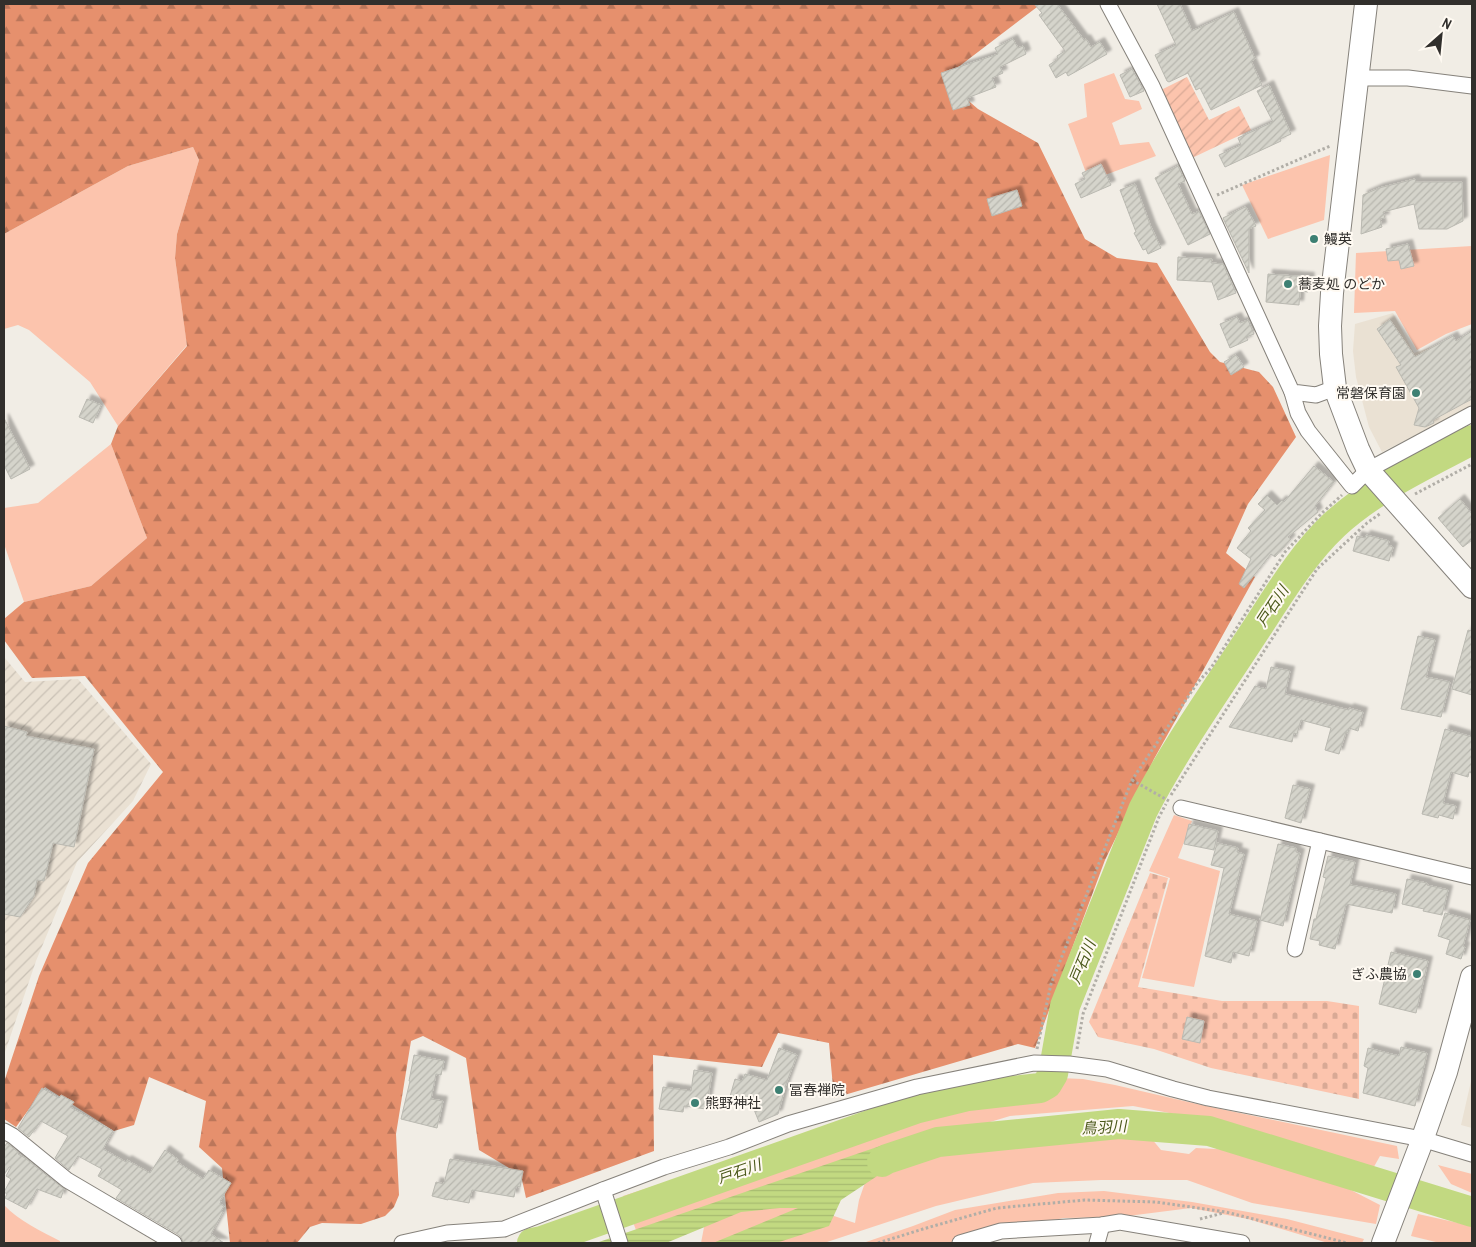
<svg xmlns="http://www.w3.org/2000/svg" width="1476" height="1247" font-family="'Archivo Narrow','Noto Sans JP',sans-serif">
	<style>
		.built { fill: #eae1d3 }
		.industrial { fill: url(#industrial-furrows) }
		.grass { fill: #fcc4ad }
		.forest { fill: url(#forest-firs) }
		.cemetery { fill: url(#cemetery-stones) }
		.garden { fill: url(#garden-furrows) }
		.water { fill: url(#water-rules) }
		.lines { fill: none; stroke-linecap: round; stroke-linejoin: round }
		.river { stroke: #c2d981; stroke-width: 30 }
		.building { fill: url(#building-hatch); stroke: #bab9b1; filter: url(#shadow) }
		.street-casing { stroke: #86827b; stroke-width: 17 }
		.secondary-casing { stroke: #86827b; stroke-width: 24 }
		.path { stroke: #b1aea7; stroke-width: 3; stroke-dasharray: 2.5 2.5; stroke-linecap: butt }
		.street { stroke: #fff; stroke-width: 15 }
		.secondary { stroke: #fff; stroke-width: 22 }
		.poi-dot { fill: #3d8073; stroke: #fffaf2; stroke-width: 2 }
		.labels { text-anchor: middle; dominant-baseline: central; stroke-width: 4; stroke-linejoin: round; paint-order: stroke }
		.poi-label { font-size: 14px; fill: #312f2c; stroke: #fffaf2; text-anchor: start }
		.water-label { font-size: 15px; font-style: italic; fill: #4b581a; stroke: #fffaf2 }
	</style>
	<defs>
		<pattern id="industrial-furrows" width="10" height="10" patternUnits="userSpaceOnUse" patternTransform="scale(1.25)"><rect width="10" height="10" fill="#eae1d3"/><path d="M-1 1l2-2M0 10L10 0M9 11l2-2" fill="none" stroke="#c9c1b5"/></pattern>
		<pattern id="forest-firs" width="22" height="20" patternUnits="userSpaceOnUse" patternTransform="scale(1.25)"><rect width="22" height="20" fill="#e6906d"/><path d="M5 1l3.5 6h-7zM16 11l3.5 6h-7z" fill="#bb765a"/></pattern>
		<pattern id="cemetery-stones" width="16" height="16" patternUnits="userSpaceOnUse" patternTransform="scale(1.25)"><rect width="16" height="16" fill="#fcc4ad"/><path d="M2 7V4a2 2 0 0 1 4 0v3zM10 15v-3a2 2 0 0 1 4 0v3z" fill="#d8a995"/></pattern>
		<pattern id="garden-furrows" width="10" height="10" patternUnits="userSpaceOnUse" patternTransform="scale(1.25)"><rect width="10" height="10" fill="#fcc4ad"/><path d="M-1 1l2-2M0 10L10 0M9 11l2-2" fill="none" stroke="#d8a995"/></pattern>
		<pattern id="water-rules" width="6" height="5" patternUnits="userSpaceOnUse" patternTransform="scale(1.25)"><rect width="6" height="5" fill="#c2d981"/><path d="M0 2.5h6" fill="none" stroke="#a7bb70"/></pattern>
		<pattern id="building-hatch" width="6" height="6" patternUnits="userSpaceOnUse" patternTransform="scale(1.25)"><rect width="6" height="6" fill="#d5d4cb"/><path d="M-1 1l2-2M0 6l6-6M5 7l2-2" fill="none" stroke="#b7b6ae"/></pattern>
		<filter id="shadow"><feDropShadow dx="4.5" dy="-4.5" stdDeviation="1" flood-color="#0004"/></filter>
	</defs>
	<rect width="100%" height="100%" fill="#f1ede5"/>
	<g class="built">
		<path d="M1393,313L1414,353L1450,340L1472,380V407L1382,452L1369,427L1356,377L1353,351L1355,324Z"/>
		<path d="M1472,1077V1128L1461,1125Z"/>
	</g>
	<path class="industrial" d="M4,657L25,682L78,679L151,764L133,801L77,862L36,961L4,1055Z"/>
	<g class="grass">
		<path d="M1114,73L1125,99L1139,101L1142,109L1112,123L1120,145L1149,142L1156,156L1089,181L1068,124L1087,117L1084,84Z"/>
		<path d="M193,147L199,160L177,234L175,258L187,345L118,426L90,382L29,330L18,325L4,329V234L128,166Z"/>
		<path d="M1330,155L1324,220L1268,239L1242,185Z"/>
		<path d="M1472,246V324L1446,334L1417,350L1395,311L1354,313L1356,253Z"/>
		<path d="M111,444L147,538L91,586L24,602L4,544V508L38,503Z"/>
		<path d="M1174,815L1192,821L1178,858L1220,871L1194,987L1142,978L1170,878L1149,871Z"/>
		<path d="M1035,1077L1083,1079L1115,1085L1197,1104L1397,1146L1399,1159L1380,1156L1371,1172L1352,1168L1335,1175L1248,1128L1133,1106L1010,1116L790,1182L636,1230L623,1196L885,1111L977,1088Z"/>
		<path d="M1151,1138L1161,1150L1189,1154L1196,1148L1277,1152L1380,1205L1376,1224L1252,1203L1187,1180H1101L1033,1183L936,1206L824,1243H701L705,1222L751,1203L786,1200L855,1223L859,1200L868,1174L918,1158L958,1149L1078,1140Z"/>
		<path d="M1438,1165L1472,1174V1193L1451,1184Z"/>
		<path d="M1104,1191L1192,1202L1287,1219L1364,1239L1362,1243H1328L1248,1219L1191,1208L1120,1217L1063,1218L951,1243H863L913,1226L955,1210L1058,1193Z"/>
		<path d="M4,1205C19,1221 41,1231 60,1241V1243H4Z"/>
		<path d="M1418,1214L1472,1226V1243H1440L1411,1236Z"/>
	</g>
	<path class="forest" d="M4,4H1041L957,68V91L978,109L1038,143L1085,239L1117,258L1157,263L1210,352L1220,362L1259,372L1273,387L1296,437L1248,504L1226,553L1255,577L1154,759L1105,860L1035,1048L1018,1044L834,1098L829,1043L778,1033L762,1067L653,1055L654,1151L526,1198L521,1175L479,1150L466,1058L423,1036L411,1041L396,1134L399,1195L394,1207L385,1216L361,1224L322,1223L310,1227L297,1243H230L222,1168L199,1147L206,1101L149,1077L134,1125L114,1131L45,1087L16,1127L4,1119V1082L39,976L88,863L163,772L85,676L32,678L4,640V619L24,602L91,586L147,538L111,444L118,426L187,346L175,258L177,234L199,160L193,147L128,166L4,234Z"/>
	<path class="cemetery" d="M1150,873L1168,878L1138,987L1222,1001H1327L1359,1006V1099L1211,1068L1154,1049L1098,1037L1089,1022Z"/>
	<path class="garden" d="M1187,77L1209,120L1239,106L1251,130L1192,158L1159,91Z"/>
	<path class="water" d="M924,1145L841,1200L829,1226L776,1243H713L798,1208H780L741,1212L666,1243H596L880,1146Z"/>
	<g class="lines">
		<g class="river">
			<path d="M882,1162L887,1159L938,1142L1119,1124L1209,1131L1472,1212"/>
			<path d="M532,1243L542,1241L915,1109L968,1096L1040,1088L1047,1084L1053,1074L1065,1006L1143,810C1173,752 1211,698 1247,643C1274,603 1299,558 1334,525C1374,488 1425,465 1472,440"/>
		</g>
	</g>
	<g class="building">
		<path d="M1034,4H1057L1084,40L1086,39L1091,47L1100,42L1107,54L1068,76L1066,72L1056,78L1049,65L1058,59L1057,56L1065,51L1039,15L1042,13Z"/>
		<path d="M1157,4H1180L1192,31L1234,12L1255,59L1251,61L1262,85L1211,110L1200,88L1196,90L1188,73L1169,82L1167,81L1155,55L1176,45Z"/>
		<path d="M1013,39L1018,48L1023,46L1026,54L1000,67L1003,73L992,78L996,87L967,98L970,105L953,110L941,73L998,54L995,48Z"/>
		<path d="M1132,69L1144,91L1130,97L1120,75Z"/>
		<path d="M1269,85L1291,134L1280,139L1281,141L1225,167L1219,155L1241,145L1238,138L1273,122L1257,91Z"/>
		<path d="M1101,164L1111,185L1081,198L1075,184L1085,179L1082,173Z"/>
		<path d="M1178,166L1185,181L1178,184L1192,214L1199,211L1210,234L1188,245L1155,178Z"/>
		<path d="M1415,179L1416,182H1462L1463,221L1447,229H1419L1414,204L1383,212L1385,218L1380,219L1382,227L1361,234L1363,195L1379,188Z"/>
		<path d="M1135,184L1151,227L1161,248L1148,254L1146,249L1143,250L1134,233L1136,232L1120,190Z"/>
		<path d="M1017,190L1022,206L992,216L987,199Z"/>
		<path d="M1245,207H1246L1256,226L1249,229V273L1223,218Z"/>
		<path d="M1408,244L1414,266L1401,269L1399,260L1388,261L1386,249Z"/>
		<path d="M1178,257L1212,259L1211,263L1223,264L1236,293L1218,300L1212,282L1177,280Z"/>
		<path d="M1268,274L1310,277L1308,292L1300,291L1299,305L1266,302Z"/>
		<path d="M1237,317L1240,323L1248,320L1254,334L1246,337L1248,340L1230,348L1220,324Z"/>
		<path d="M1390,320L1415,357L1453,336L1456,341L1472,331V399L1433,420L1434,423L1425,427L1414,425L1419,408L1396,367L1401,365L1377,329Z"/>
		<path d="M1236,355L1244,367L1231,375L1224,362Z"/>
		<path d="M87,399L101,405L93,423L79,417Z"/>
		<path d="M4,418L30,469L11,479L4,465Z"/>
		<path d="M1314,466L1334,482L1315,506L1318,512L1288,537L1291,539L1275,557L1271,554L1244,588L1239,584L1251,559L1237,548L1251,531L1248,528L1265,510L1258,504L1267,495L1277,505L1282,500L1284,502Z"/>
		<path d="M1460,499L1472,514V540L1463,547L1438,518Z"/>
		<path d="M1366,535L1389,541L1388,545L1393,547L1389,561L1353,551L1357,536L1365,538Z"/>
		<path d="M1468,630L1472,631V695L1452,689Z"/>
		<path d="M1418,636L1435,640L1426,677L1450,682L1441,717L1401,709Z"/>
		<path d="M1271,667L1290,671L1285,694L1349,710V708L1363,712L1358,731L1349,728L1348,733L1346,732L1339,754L1325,750L1331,728L1301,720L1297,734L1294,733L1292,742L1229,727L1255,686L1266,689Z"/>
		<path d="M4,726L27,732L26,736L94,749L74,847L53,843L44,881L37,880L34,896L20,917L4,914Z"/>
		<path d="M1445,729L1472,737V773L1469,772L1468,777L1451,772L1443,803L1456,806L1453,819L1439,815L1438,818L1422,814Z"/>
		<path d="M1293,785L1310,789L1301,823L1285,818Z"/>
		<path d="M1189,824L1218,831L1214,850L1184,844Z"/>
		<path d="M1217,843L1238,848L1237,852L1244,854L1229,914L1257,921L1249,956L1233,952L1231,963L1205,956L1224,868L1211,865Z"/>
		<path d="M1278,844L1296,848V852L1300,853L1283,926L1260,920Z"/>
		<path d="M1328,856L1355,862L1350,885L1396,894L1392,913L1346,904L1335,949L1319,945L1320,941L1310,939L1314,919H1316L1326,878L1323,877Z"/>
		<path d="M1407,879L1427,883V885L1448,890L1442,915L1423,911L1424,909L1402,904Z"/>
		<path d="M1445,913L1470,920L1463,946L1465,947L1461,959L1446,954L1450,940L1438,936Z"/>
		<path d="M1391,952L1428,961L1416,1013L1379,1004Z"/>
		<path d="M1187,1017L1204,1021L1200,1043L1182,1039Z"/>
		<path d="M1401,1047L1427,1053L1415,1106L1363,1093L1368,1068L1364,1066L1368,1048L1399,1056Z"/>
		<path d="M779,1048L797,1055L786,1084L778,1114L759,1122L753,1107L729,1100L735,1079L742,1081L745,1074L767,1080Z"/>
		<path d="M414,1055L444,1061L441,1075L436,1074L431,1099L443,1101L437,1128L401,1119L410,1081H409Z"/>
		<path d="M694,1070L712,1073L706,1109L684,1106L683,1112L659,1109L663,1087L691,1091Z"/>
		<path d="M42,1088L59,1098L61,1095L74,1102L70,1107L113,1131L103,1149L126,1162L127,1160L150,1173L165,1150L179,1160L177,1162L203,1179L209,1170L231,1183L220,1201H221L220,1204L224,1206L221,1211L223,1212L211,1234L224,1243H183L182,1239L179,1235L116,1198L122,1190L98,1176L102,1169L78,1156L69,1170L55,1158L68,1136L41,1121L29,1137L18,1128Z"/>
		<path d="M7,1143L19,1153L18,1154L25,1158L64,1189L61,1198L37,1189L26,1209L5,1198L7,1194L4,1192L11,1179L6,1176L11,1167H9L4,1175V1147Z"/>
		<path d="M450,1159L523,1171L520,1187L516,1186L514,1197L472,1190L469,1203L448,1199V1200L432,1196L436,1182L444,1184Z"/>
	</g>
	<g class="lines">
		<g class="street-casing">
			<g id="street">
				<path d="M1108,4L1152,86L1292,392L1316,395L1335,388"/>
				<path d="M1356,78H1408L1472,86"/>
				<path d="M1292,392L1298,413L1308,431L1352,486L1368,470L1472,414"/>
				<path d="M1181,808L1472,877"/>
				<path d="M1295,949L1320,841"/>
				<path d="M4,1131L13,1136L67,1180L174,1243"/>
				<path d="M603,1190L620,1243"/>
				<path d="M402,1243L447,1233L504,1229L603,1190L664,1167L729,1147L788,1124L917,1087L1034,1063L1069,1064L1107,1069L1173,1089L1208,1098L1422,1139L1472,1154"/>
				<path d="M960,1243L1001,1231L1102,1225L1120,1222L1242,1243"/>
				<path d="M1097,1243L1102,1225"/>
			</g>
		</g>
		<g class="secondary-casing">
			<g id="secondary">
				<path d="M1366,4L1332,293L1330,326L1331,354L1335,388L1358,449L1368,470L1472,587"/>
				<path d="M1383,1243L1419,1149L1446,1072L1472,977"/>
			</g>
		</g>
		<g class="path">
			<path d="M1217,195L1330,146"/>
			<path d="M1415,494L1472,464"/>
			<path d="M1132,780L1169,801"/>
			<path d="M1171,795L1317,569L1367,523L1381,513"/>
			<path d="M1037,1049L1051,984L1132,780L1198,682L1211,668L1285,552L1322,513L1342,495"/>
			<path d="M1077,1049L1083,1014L1159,817L1166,804"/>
			<path d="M1200,1219L1223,1213"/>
			<path d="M878,1243L923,1229L997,1208L1085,1200L1156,1202L1226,1212L1347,1243"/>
		</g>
		<use href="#street" class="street"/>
		<use href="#secondary" class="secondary"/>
	</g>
	<g class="poi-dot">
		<circle cx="1314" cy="239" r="5"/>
		<circle cx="1288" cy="284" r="5"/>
		<circle cx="1416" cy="393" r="5"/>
		<circle cx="1417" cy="974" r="5"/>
		<circle cx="779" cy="1090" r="5"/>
		<circle cx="695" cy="1103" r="5"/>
	</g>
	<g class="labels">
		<g class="poi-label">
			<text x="1324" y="239">鰻英</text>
			<text x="1298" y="284">蕎麦処 のどか</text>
			<text x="1406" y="393" text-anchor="end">常磐保育園</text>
			<text x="1407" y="974" text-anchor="end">ぎふ農協</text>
			<text x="789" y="1090">冨春禅院</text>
			<text x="705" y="1103">熊野神社</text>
		</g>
		<g class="water-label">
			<text transform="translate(1272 606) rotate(-57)">戸石川</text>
			<text transform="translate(1082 962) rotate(-68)">戸石川</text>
			<text transform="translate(1104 1127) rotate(-3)">鳥羽川</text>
			<text transform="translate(739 1171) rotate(-19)">戸石川</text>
		</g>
	</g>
	<rect width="1476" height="1247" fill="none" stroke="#312f2c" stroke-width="10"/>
	<g transform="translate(1441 35) rotate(27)" stroke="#fffaf2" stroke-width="4" paint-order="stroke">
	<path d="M0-4L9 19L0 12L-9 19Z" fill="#312f2c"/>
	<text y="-8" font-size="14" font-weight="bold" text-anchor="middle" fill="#312f2c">N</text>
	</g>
</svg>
